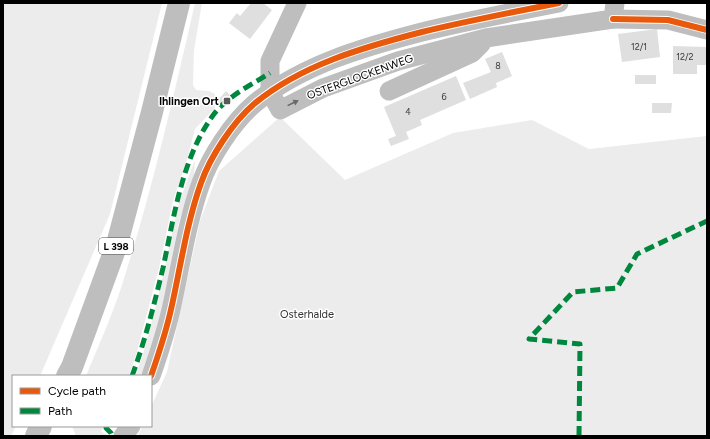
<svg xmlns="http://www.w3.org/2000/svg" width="710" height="439" font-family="Figtree,sans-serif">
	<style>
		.green { fill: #ececec }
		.building { fill: #dfdfdf }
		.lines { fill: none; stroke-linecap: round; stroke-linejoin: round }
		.minor { stroke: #bebebe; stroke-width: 19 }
		.major { stroke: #bebebe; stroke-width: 22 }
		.quiet { stroke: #00873e; stroke-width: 5; stroke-dasharray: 10 5; stroke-linecap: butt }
		.cycleway-casing { stroke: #fff; stroke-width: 8 }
		.cycleway { stroke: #e8590c; stroke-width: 6 }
		.oneway { fill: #686868 }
		.poi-dot { fill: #595959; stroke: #fff; stroke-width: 1.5 }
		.labels { text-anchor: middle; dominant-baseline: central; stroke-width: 3; stroke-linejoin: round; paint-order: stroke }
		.number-label { font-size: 9px; fill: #383838 }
		.shield { fill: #fff; stroke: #4c4c4c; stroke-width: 1 }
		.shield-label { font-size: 10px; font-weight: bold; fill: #000 }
		.street-label { font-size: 11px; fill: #000; stroke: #fff }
		.poi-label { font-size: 11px; font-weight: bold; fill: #000; stroke: #fff; text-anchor: end }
		.park-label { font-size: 11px; fill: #333; stroke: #fff }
	</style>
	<rect width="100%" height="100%" fill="#fff"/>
	<g class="green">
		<path d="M3,3H162L110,214L40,376H13V426H16L11,436H3Z"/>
		<path d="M195,3H202L194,50L193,85L196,90L209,91L215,94V108L195,129L188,156L173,201L159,268L136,355L129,376H86C98,347 111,318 121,288C151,195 173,99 195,3Z"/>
		<path d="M280,117L345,180L453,133L532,120L589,149L707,136V436H138L142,426H151V407L167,372L200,221L219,171Z"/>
		<path d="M195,161L194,175L179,222L168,279L155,340L141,376H135L142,358L157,302L178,206L194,162Z"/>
		<path d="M72,426H104L101,431L107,436H76Z"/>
	</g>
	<g class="building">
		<path d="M251,3H263L272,10L250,39L229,23L237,13L240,16Z"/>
		<path d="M657,29L660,57L622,62L618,34Z"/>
		<path d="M673,46L707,47V65H697V74H673Z"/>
		<path d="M502,52L512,76L496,83L497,87L470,99L463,83L491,72L485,59Z"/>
		<rect x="635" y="75" width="21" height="9"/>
		<path d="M456,76L466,100L420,120L422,125L406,132L409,139L391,146L388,139L396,136L384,107Z"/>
		<path d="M226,91L230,95L221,104L217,101Z"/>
		<path d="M652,103H672L671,113H652Z"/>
	</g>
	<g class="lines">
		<g class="minor">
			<path d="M297,3L270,61V92L280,110L323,88L398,61L486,38L613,19L615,3"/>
			<path d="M613,19L668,20L707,30"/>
			<path d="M389,91L472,53L481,44"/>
			<path d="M151,376C159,353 167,329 172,305C181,264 187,222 201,183C210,157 233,122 254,104C301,65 364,47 422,32C467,21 513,12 559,3"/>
			<path d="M123,436L131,426"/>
		</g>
		<g class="major">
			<path d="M67,376L72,367L117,244L152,112L179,3"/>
			<path d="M36,436L41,426"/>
		</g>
		<g class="quiet">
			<path d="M132,376C145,341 154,305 163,268C174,217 182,157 214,114C228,96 251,85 270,73"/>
			<path d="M107,426L106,428L111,433L112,436"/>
			<path d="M579,436L580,344L529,339L573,292L617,288L637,254L707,221"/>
		</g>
		<g class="cycleway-casing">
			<g id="cycleway">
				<path d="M613,19L668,20L707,30"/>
				<path d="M151,376C159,353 167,329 172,305C181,264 187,222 201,183C210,157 233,122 254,104C301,65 364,47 422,32C467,21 513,12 559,3"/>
			</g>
		</g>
		<use href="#cycleway" class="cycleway"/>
	</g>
	<defs><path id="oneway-solid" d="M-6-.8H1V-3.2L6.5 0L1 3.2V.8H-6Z"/></defs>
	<use class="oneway" href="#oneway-solid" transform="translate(293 103) rotate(-26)"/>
	<rect class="poi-dot" x="223" y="97" width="8" height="8" rx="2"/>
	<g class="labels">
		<g class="number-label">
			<text x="639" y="46">12/1</text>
			<text x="685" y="56">12/2</text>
			<text x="498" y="65">8</text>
			<text x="444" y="96">6</text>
			<text x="408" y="111">4</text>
		</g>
		<rect class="shield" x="99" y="238" width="34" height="16" rx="3"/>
		<g class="shield-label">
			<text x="116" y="246">L 398</text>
		</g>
		<g class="street-label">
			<text transform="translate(360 77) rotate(-20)">OSTERGLOCKENWEG</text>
		</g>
		<g class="poi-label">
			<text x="219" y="101">Ihlingen Ort</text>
		</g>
		<g class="park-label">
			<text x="307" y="314">Osterhalde</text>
		</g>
	</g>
	<rect width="710" height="439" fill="none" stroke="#000000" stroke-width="8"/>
	<rect x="12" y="375" width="140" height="52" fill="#ffffff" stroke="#999999"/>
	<rect x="20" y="388" width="20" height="6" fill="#e8590c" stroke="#999999"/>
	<text x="48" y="395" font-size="12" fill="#000000">Cycle path</text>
	<rect x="20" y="408" width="20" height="6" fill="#00873e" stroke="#999999"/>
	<text x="48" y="415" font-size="12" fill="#000000">Path</text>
</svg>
